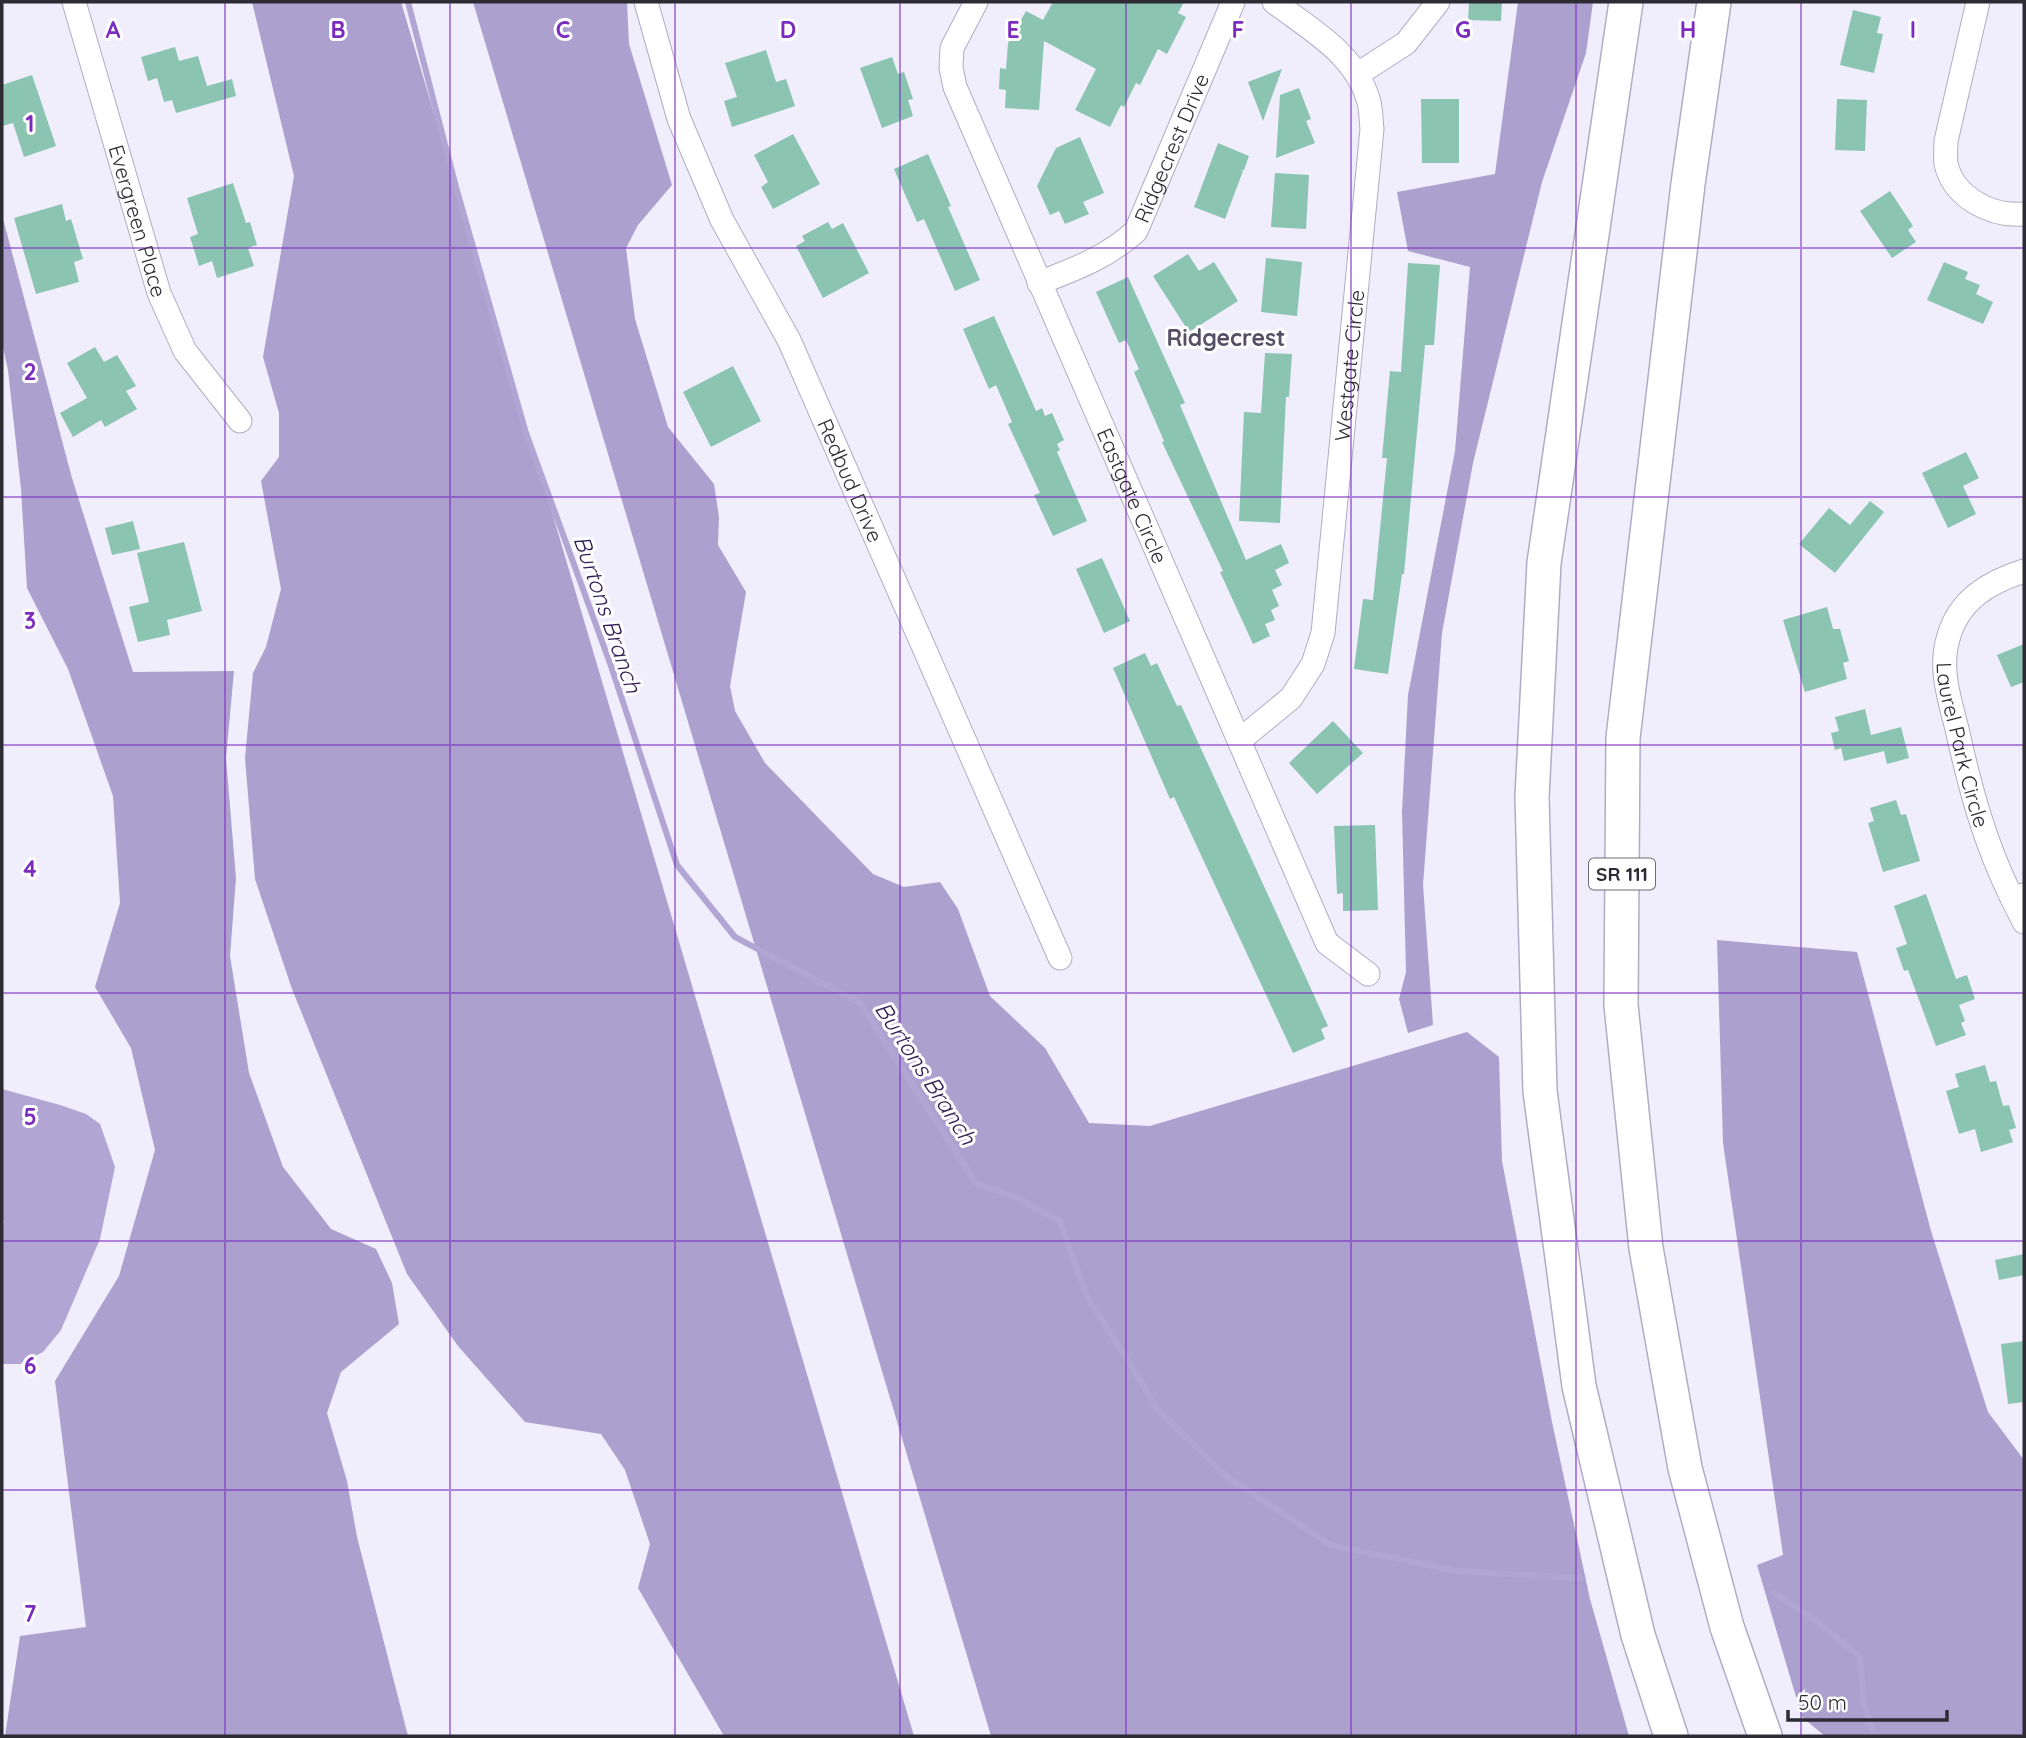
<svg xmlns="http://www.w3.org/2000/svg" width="2026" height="1738" font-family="Quicksand,sans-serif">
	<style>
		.forest { fill: #aca0ce }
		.water { fill: #b1a6d3 }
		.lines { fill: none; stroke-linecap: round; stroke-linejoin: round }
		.stream { stroke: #b1a6d3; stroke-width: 6 }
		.building { fill: #8bc4b1 }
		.minor-casing { stroke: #b1acc4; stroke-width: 25 }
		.highway-casing { stroke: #b1acc4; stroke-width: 36 }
		.minor { stroke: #fff; stroke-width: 23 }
		.highway { stroke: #fff; stroke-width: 33 }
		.grid { fill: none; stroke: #7b2cbf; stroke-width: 2; stroke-opacity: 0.55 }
		.labels { text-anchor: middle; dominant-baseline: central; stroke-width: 6; stroke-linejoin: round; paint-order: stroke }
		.shield { fill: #fff; stroke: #6c6b71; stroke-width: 2 }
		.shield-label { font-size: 19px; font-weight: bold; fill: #2d2b34 }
		.street-label { font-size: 21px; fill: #2d2b34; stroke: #fff }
		.neighbourhood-label { font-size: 23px; font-weight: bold; fill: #544f64; stroke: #fff }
		.water-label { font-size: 23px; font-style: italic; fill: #311e55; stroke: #fff }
		.grid-label { font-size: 23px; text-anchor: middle; font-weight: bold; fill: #7b2cbf; stroke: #fff; stroke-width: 6; stroke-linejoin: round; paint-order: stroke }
	</style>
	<rect width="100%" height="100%" fill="#f0edfc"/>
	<g class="forest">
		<path d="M252,2H401L914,1736H724L638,1588L650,1544L625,1470L601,1434L525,1422L458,1346L407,1274L292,989L255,879L245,758L253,673L266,647L281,589L261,481L279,457V413L263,357L294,176Z"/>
		<path d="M473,2H627L629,44L672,185L638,225L626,248L635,319L668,427L714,484L719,517L718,545L746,592L730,686L735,711L765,763L873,874L904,887L940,882L958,909L990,996L1045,1048L1089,1123L1150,1126L1467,1032L1499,1057L1502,1161L1552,1422L1590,1599L1629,1736H991Z"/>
		<path d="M1518,2H1593L1586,53L1542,182L1473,463L1442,633L1423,885L1433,1025L1408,1033L1399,999L1406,972L1402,812L1408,695L1455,451L1470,267L1408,251L1397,192L1495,174Z"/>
		<path d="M2,215L72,478L133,672L234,671L226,758L236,878L230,956L249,1073L283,1167L331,1229L376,1249L392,1283L399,1324L341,1372L327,1413L347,1481L357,1537L408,1736H5L20,1636L86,1627L55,1381L119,1276L155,1150L131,1048L95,987L120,903L113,796L68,669L27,588L21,489L8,370L2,343Z"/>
		<path d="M1717,940L1857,952L1931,1231L1988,1412L2024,1460V1736H1825L1802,1717L1757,1565L1783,1555L1723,1143Z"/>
	</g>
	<path class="water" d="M2,1089L60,1105L86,1114L100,1124L115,1167L100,1239L61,1330L43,1352L20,1364H2V1225L4,1222L2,1217Z"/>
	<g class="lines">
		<g class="stream">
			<path d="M408,2L456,187L526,433L611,666L677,865L735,937L860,1003L976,1183L1017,1198L1060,1221L1088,1299L1126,1357L1158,1410L1227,1477L1331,1545L1456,1571L1580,1578"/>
			<path d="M1774,1593L1816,1621L1860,1657L1864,1705L1875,1736"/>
		</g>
	</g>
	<g class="building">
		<path d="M1053,2H1184L1178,13L1186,17L1167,54L1158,49L1140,85L1136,83L1124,107L1121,105L1110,127L1075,110L1096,69L1044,41L1039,110L1005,108L1006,90L999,89L1000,68L1006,69L1008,43L1026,11L1043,20Z"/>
		<path d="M1469,2H1502L1501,21L1468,20Z"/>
		<path d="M1853,10L1881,17L1877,33L1883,34L1874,73L1840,65Z"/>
		<path d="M175,47L179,61L198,56L207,86L232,79L236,96L176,113L172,100L164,102L157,78L148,81L141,57Z"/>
		<path d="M766,50L776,82L786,79L795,106L732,127L724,101L737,97L725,63Z"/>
		<path d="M892,57L898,74L904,72L913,99L908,100L913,116L882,128L860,68Z"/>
		<path d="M1282,69L1263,121L1248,82Z"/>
		<path d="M32,75L56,146L24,157L13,123L2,126V85Z"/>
		<path d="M1299,88L1311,119L1306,121L1315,143L1276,158L1280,95Z"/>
		<path d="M1421,99H1459V163H1422Z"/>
		<path d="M1837,99L1867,100L1865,151L1835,150Z"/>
		<path d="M793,134L820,184L773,209L761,187L768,182L754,155Z"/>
		<path d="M1080,137L1104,193L1083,202L1089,214L1065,224L1059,211L1050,215L1037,186L1056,148Z"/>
		<path d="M1218,143L1249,156L1244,170L1240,171H1243L1225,219L1194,207Z"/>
		<path d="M928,154L951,206L948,207L980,280L955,291L924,219L917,222L894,169Z"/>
		<path d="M1275,173L1309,175L1306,229L1271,227Z"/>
		<path d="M233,183L246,223L250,222L257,245L248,248L254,266L217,278L212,261L199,266L190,237L198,234L187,198Z"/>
		<path d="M1890,191L1913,226L1908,230L1916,242L1892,258L1860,211Z"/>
		<path d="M62,204L66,221L71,219L83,259L74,262L79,282L36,294L14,218Z"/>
		<path d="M828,222L832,229L843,223L869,273L823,298L796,246L805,241L802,236Z"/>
		<path d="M1188,254L1199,271L1214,262L1238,301L1189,332L1153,276Z"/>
		<path d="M1266,258L1302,262L1297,316L1261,312Z"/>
		<path d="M1944,262L1968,272L1965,279L1980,285L1976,294L1993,302L1983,324L1927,300Z"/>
		<path d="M1408,263L1440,265L1434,345H1425L1404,574H1402L1388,674L1354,669L1363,599L1373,600L1387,458H1382L1390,371L1401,372Z"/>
		<path d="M1128,277L1185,403L1180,405L1246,560L1281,544L1289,563L1275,570L1282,585L1272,590L1279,606L1271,610L1275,620L1265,624L1270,636L1253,644L1220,572L1223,571L1162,442L1164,441L1134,372L1139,369L1126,340L1119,343L1096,292Z"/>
		<path d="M994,316L1036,411L1042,408L1045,416L1052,413L1064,440L1057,444L1060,450L1057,452L1087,521L1053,536L1034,495L1040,493L1008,424L1012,422L996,385L989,389L963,329Z"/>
		<path d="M95,347L104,362L117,355L136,386L126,391L137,409L105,427L101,420L73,437L60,413L87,398L67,363Z"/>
		<path d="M1265,353L1292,354L1289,397H1286L1280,523L1239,521L1244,412L1261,413Z"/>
		<path d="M733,366L761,421L711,447L683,392Z"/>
		<path d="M1966,452L1979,478L1963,486L1976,514L1948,528L1922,473Z"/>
		<path d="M1870,501L1884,512L1835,573L1799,544L1829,508L1850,525Z"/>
		<path d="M133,521L140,549L112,555L105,528Z"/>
		<path d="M184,542L202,611L167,620L170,635L138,642L129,607L149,602L137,553Z"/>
		<path d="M1102,558L1130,621L1104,633L1076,569Z"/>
		<path d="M1827,607L1833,629H1840L1849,661L1843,663L1847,679L1805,692L1783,620Z"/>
		<path d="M2024,644V682L2011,687L1997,655Z"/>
		<path d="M1145,653L1151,666L1157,663L1177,706L1181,705L1328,1026L1321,1029L1325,1039L1293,1053L1174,797L1170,799L1113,668Z"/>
		<path d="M1865,709L1871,735L1901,727L1909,758L1887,764L1884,751L1844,761L1841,748L1835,750L1831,733L1839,731L1835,717Z"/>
		<path d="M1333,721L1363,753L1317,794L1289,763Z"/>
		<path d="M1896,800L1901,815L1906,814L1920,861L1883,872L1868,823L1874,821L1870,808Z"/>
		<path d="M1375,825L1378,910L1343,911V893L1337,894L1334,826Z"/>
		<path d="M1926,894L1956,979L1967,975L1975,999L1959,1005L1965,1021L1961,1023L1966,1035L1936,1046L1908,970L1904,971L1896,948L1907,944L1894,906Z"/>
		<path d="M1985,1065L1990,1082L1996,1081L2003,1106L2009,1105L2016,1128L2009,1130L2013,1142L1981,1152L1975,1129L1959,1134L1946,1091L1959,1087L1955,1074Z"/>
		<path d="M2024,1254V1275L1999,1280L1995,1260Z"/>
		<path d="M2024,1341V1402L2008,1404L2001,1344Z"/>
	</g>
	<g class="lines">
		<g class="minor-casing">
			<g id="minor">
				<path id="s1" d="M74,2L159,293L185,351L240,421"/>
				<path id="s2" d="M646,2L679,119L722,220L789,340L1060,958"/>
				<path id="s3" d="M976,2L952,48L951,68L955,87L1327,943L1368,974"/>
				<path d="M1978,2L1946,141C1946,149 1945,157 1946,164C1954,198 1992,217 2024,214"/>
				<path d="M1358,74L1406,43L1438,2"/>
				<path id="s4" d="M1039,283C1075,269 1108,257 1136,231L1233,2"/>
				<path id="s5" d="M2024,571C1989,582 1958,600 1948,639C1939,669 1950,701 1957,729C1970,788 1985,844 2012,898L2024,895"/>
				<path id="s6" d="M1240,740L1291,698L1313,664L1323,633L1372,129C1371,120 1371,110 1369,102C1356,54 1311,30 1274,2"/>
				<path d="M2012,898L2024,922"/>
			</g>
		</g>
		<g class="highway-casing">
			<g id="highway">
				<path d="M1626,2L1544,563L1532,797L1540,1091L1579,1386L1638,1635L1671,1736"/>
				<path d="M1714,2L1688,184L1623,738L1621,1005L1646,1248L1685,1468L1727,1627L1765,1736"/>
			</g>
		</g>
		<use href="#minor" class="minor"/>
		<use href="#highway" class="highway"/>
	</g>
	<path class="grid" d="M225,2V1736M450,2V1736M675,2V1736M900,2V1736M1126,2V1736M1351,2V1736M1576,2V1736M1801,2V1736M2,248H2024M2,497H2024M2,745H2024M2,993H2024M2,1241H2024M2,1490H2024"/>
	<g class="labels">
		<rect class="shield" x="1589" y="858.5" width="66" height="31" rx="5"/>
		<g class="shield-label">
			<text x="1622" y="874">SR 111</text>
		</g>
		<g class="street-label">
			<text stroke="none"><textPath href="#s4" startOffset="201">Ridgecrest Drive</textPath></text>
			<text stroke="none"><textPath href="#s1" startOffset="228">Evergreen Place</textPath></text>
			<text stroke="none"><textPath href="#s6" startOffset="408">Westgate Circle</textPath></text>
			<text stroke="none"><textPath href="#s2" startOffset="522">Redbud Drive</textPath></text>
			<text stroke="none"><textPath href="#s3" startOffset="537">Eastgate Circle</textPath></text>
			<text stroke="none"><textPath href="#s5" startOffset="215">Laurel Park Circle</textPath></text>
		</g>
		<g class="neighbourhood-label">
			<text x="1226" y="337">Ridgecrest</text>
		</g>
		<g class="water-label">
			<text transform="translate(608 614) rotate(71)">Burtons Branch</text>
			<text transform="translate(926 1073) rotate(57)">Burtons Branch</text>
		</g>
	</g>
	<g class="grid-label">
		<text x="113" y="38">A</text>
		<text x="338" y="38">B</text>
		<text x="563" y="38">C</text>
		<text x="788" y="38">D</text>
		<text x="1013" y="38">E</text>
		<text x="1238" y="38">F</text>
		<text x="1463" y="38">G</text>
		<text x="1688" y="38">H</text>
		<text x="1913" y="38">I</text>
		<text x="30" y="132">1</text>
		<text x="30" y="380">2</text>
		<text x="30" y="629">3</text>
		<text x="30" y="877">4</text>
		<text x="30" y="1125">5</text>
		<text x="30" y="1374">6</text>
		<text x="30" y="1622">7</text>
	</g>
	<rect width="2026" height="1738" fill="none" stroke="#2d2b34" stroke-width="7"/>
	<path d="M1788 1710v10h159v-10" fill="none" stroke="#2d2b34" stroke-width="3.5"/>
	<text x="1798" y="1710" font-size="21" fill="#2d2b34" stroke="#ffffff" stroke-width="5" paint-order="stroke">50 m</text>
</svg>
